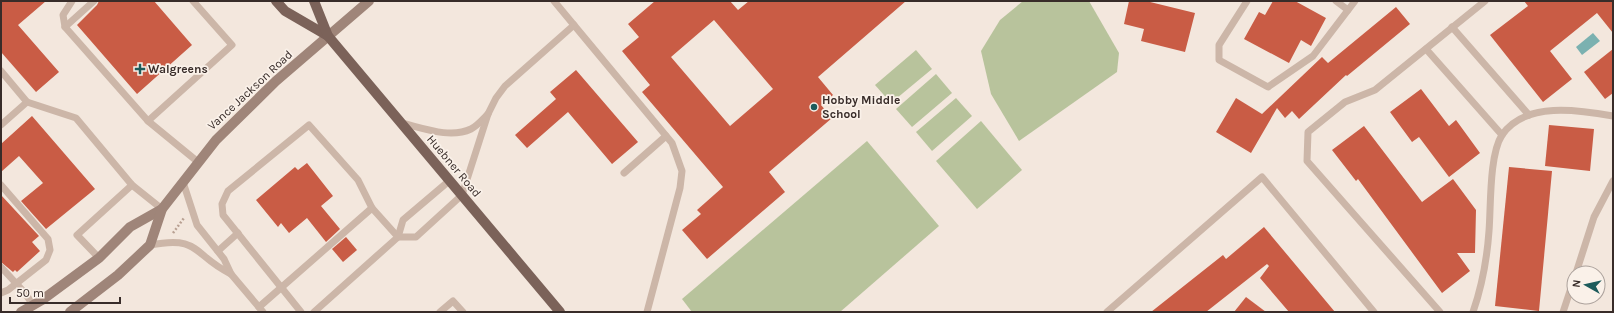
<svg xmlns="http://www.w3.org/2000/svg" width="1614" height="313" font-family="Karla,sans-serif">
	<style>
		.green { fill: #b8c39c }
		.water { fill: #7bb1b0 }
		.building { fill: #c95c45; fill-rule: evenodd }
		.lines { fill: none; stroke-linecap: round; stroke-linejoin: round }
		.path { stroke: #b8a092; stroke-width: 2.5; stroke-dasharray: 2 2; stroke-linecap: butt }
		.lane { stroke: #ccb6a8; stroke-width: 7 }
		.secondary { stroke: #9f8579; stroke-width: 10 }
		.primary { stroke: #7b6259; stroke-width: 10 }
		.poi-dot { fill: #1d5b5b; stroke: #faf1e9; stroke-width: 1.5 }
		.labels { text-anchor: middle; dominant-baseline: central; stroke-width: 3.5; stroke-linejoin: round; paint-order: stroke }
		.poi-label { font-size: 12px; font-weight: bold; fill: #382c29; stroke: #faf1e9; text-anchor: start }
		.street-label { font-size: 12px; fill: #382c29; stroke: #faf1e9 }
	</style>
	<rect width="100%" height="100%" fill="#f3e7dd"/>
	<g class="green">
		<path d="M1023,1H1089L1119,53L1117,72L1019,141L991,94L981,51L1000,20Z"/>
		<path d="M916,50L932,69L891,103L875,85Z"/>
		<path d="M936,74L952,93L912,127L896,109Z"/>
		<path d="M956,98L972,116L932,151L916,132Z"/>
		<path d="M981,121L1022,170L977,209L936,161Z"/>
		<path d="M867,141L939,226L840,312H692L682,299Z"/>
	</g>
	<path class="water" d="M1593,33L1600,41L1582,55L1576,47Z"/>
	<g class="building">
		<path d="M1,1H46L18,25L59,72L36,92L1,52Z"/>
		<path d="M99,1H154L192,45L137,94L77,25L97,5Z"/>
		<path d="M655,1H730L738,10L749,1H906L818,77L833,95L821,105L832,118L769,172L785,192L707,259L682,230L701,214L697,210L723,187L642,92L650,85L622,51L639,37L628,24ZM714,20L773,89L730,126L671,57Z"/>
		<path d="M1129,1H1146L1195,13L1185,52L1141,41L1144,29L1124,24Z"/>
		<path d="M1273,1H1295L1326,18L1311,46L1301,40L1289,63L1244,39L1259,12L1265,15Z"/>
		<path d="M1524,1H1613V33L1597,13L1550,51L1572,79L1543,102L1490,35L1528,6Z"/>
		<path d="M1396,7L1410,24L1347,76L1346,75L1299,119L1292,111L1285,118L1277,108L1251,153L1216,132L1236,98L1262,114L1322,57L1328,63Z"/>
		<path d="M1613,49V93L1605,99L1584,72Z"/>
		<path d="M576,70L638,142L612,164L568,112L527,148L515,135L556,99L550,92Z"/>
		<path d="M1421,89L1449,126L1456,120L1480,153L1449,177L1419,137L1412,142L1390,112Z"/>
		<path d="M32,116L95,189L46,229L21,201L43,183L19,156L1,172V144Z"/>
		<path d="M1549,125L1594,129L1590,171L1545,166Z"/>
		<path d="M1364,126L1422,202L1453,179L1476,210L1475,253H1457L1470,271L1442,293L1358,179L1356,181L1332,150Z"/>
		<path d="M307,163L333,196L321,206L340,229L326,242L307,218L289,233L281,223L278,227L256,200L295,167L298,170Z"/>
		<path d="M1509,167L1552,171L1539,311L1495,306Z"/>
		<path d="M1,195L39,236L32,242L40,251L17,272L15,270L13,272L1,262Z"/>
		<path d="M1264,227L1335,312H1289L1260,278L1269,266L1267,264L1206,312H1151L1223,255L1226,259Z"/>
		<path d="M346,237L357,250L343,262L332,249Z"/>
		<path d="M1246,297L1266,312H1234Z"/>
	</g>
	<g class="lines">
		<path class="path" d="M173,233L184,218"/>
		<g class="lane">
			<path d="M72,1L63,15L65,27L148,121L198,162"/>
			<path d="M554,1L672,143L682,171L680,188L647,312"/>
			<path d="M1247,1L1219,45V60L1268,87L1313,56L1355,1"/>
			<path d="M1336,1L1348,10"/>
			<path d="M65,27L94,1"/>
			<path d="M1452,27L1529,115"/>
			<path d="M1426,49L1502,135"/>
			<path d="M1,71L27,102L1,125"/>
			<path d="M27,102L76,118L132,185L162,209"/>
			<path d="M148,121L232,45L193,1"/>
			<path d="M401,123C423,128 450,139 471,129C477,126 483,119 488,114"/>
			<path d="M624,173L666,136"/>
			<path d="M183,182L197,225L224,259L231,274L263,312"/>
			<path d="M1,185L48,239L50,250L46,260L8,290L1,293"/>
			<path d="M150,245C201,235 192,255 231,274"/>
			<path d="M218,251L238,233"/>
			<path d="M99,258L77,235L132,185"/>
			<path d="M1,267L25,293L33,305"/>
			<path d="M1576,273L1594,217L1613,181"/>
			<path d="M259,307L372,208"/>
			<path d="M301,312L223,215L222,204L228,191L309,125L358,180L372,208L398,237H416L462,195L488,114L496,98L505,86L574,25"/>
			<path d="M314,312L398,237L403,220L449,181"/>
			<path d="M440,312L453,301L463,312"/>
			<path d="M1107,312L1262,177L1374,312"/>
			<path d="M1440,312L1307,161L1308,132L1345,102L1375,90L1485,1"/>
			<path d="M1473,312C1482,286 1487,259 1489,231C1491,207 1489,155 1502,135C1525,101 1579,110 1613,116"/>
			<path d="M1563,312L1574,279"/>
		</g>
		<g class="secondary">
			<path d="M21,312L42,300L99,258L130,227L162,209"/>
			<path d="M70,312L118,275L150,245L162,209L216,140L276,81L369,1"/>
		</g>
		<g class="primary">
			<path d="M276,1L285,11L328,36"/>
			<path d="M314,1L328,36L560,312"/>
		</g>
	</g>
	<g class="poi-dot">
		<path d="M138 63h4v4h4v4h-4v4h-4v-4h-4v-4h4z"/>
		<circle cx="814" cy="107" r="4"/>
	</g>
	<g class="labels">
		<g class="poi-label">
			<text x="148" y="69">Walgreens</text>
			<text x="822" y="100">Hobby Middle<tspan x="822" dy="14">School</tspan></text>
		</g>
		<g class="street-label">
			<text transform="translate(250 90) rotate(-43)">Vance Jackson Road</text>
			<text transform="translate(454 166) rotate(50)">Huebner Road</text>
		</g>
	</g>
	<rect width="1614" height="313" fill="none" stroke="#382c29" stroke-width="4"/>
	<g transform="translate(1586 285) rotate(278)"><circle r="19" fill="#faf1e9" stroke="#aca29c"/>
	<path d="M0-3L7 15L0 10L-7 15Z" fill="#1d5b5b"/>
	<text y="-6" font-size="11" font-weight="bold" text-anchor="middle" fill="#382c29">N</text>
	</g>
	<path d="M10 297v6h110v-6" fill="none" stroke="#382c29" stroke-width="2"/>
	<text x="16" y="297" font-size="12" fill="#382c29" stroke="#faf1e9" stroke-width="3" paint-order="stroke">50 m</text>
</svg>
